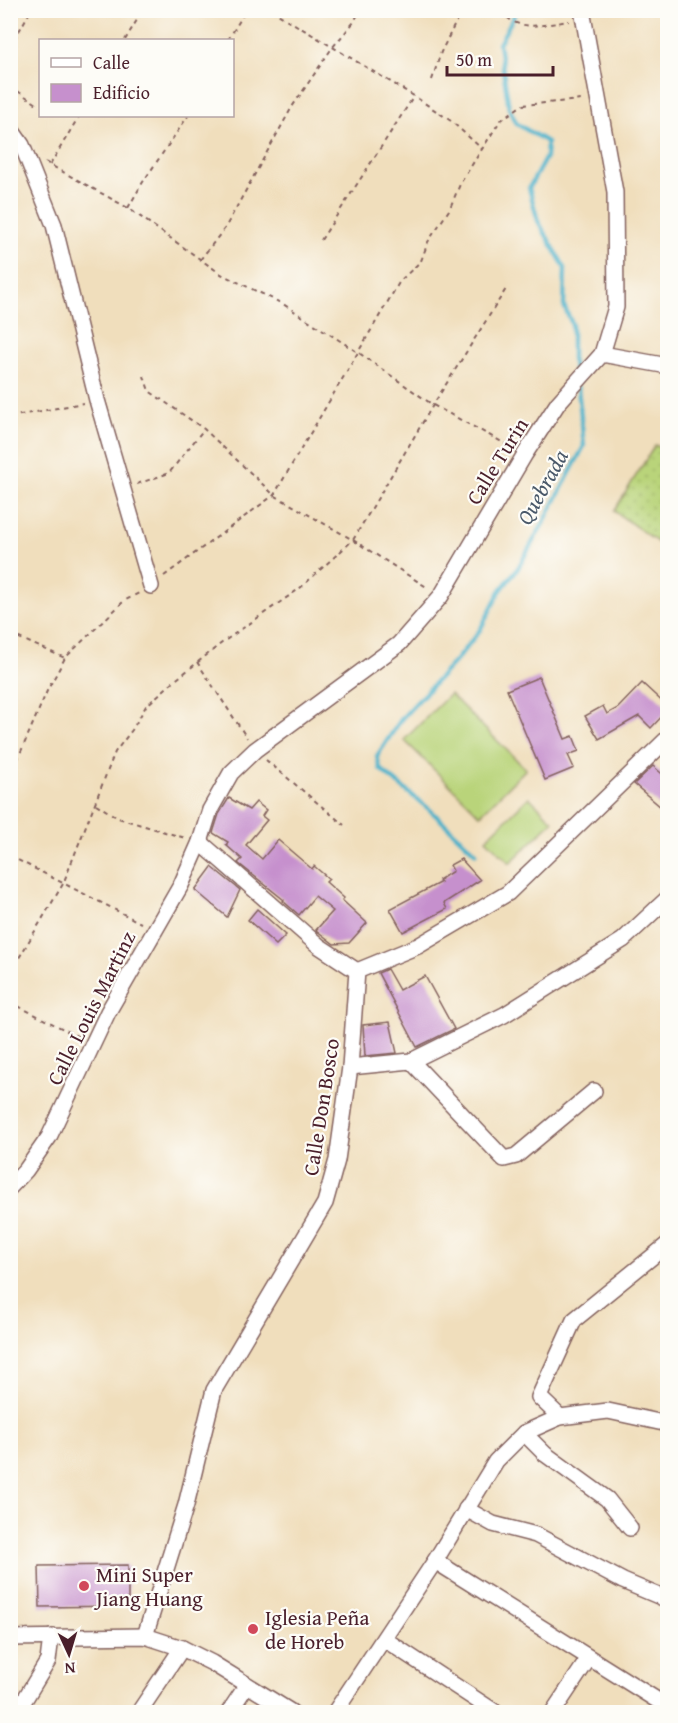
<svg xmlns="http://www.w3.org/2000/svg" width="678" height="1723" font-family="'Gentium Book Plus',serif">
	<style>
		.green { fill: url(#green-dots); stroke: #827a52; stroke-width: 1.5 }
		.pitch { fill: #b9d47a; stroke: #827a52; stroke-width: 1.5 }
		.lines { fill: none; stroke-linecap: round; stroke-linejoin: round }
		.stream { stroke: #4ab1c9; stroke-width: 4.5 }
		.building { fill: #c690cd }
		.minor-casing { stroke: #84625e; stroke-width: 18 }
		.path { stroke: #84625e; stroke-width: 2; stroke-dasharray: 4.5 4.5; stroke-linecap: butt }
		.minor { stroke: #fff; stroke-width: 15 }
		.poi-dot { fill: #d1495b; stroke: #fdfcf7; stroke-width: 2 }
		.labels { text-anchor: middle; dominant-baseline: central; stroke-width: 4.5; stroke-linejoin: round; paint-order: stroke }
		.street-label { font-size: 21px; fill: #4a1f2b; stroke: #fdfcf7 }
		.poi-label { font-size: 21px; fill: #4a1f2b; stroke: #fdfcf7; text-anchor: start }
		.water-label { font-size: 22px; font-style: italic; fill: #4a596a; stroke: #fdfcf7 }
	</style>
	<defs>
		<pattern id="green-dots" width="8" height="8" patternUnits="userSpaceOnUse" patternTransform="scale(1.5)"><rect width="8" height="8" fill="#b9d47a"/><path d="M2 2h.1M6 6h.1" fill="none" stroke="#a1b66a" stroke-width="1.8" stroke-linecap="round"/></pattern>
	</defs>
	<rect width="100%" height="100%" fill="#fdfcf7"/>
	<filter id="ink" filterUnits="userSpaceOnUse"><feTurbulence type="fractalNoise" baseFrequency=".0167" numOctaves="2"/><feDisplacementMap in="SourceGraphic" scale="12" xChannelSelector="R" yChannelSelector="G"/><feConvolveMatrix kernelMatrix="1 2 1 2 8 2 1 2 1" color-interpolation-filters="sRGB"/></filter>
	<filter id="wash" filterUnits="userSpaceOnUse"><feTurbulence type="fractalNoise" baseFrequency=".008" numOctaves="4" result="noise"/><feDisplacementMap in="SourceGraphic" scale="24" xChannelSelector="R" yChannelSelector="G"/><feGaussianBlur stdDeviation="1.35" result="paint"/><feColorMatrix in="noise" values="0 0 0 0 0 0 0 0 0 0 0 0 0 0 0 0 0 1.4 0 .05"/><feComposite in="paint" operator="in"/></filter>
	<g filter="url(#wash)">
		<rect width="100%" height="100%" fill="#f0debc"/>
		<path class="green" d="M655,445L667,451V549L614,511Z"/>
		<g class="pitch">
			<path d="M450,694L526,769L480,815L404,740Z"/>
			<path d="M529,797L553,821L510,863L486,839Z"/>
		</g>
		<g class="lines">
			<g class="stream">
				<path d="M517,10L499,44L509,108L517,124L547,142L546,157L529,188L538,221L565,268L564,306L572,324V359L576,377"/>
				<path d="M476,853L429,809L380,769L377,756L402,718L456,660L480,630L500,591L518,568L544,522L584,446L578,388"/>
			</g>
		</g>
		<g id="blocks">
			<g class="building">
				<path d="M539,677L565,739L573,736L579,751L568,755L574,768L545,780L507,690Z"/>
				<path d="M642,683L668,707V710L651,728L639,716L599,739L585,716L603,706L607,714L618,708Z"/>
				<path d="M653,766L668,779V813L634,784Z"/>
				<path d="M229,798L249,810L256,802L266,810L262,816L267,820L246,845L262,859L278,840L312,869L314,866L329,879L326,882L344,898L342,900L367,923L349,943L334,944L316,930L333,911L315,896L299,915L283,901L284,900L238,863L242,859L226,845L228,842L213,833L219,814Z"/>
				<path d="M461,859L480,880L444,903L447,909L403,932L390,909L441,882L439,880L453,871L450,865Z"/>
				<path d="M212,867L240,890L227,917L195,890Z"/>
				<path d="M257,909L286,935L276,945L248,920Z"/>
				<path d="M387,969L399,990L425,976L454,1029L417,1047L378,973Z"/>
				<path d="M390,1022L397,1053L365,1056L363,1025Z"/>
				<path d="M128,1565V1606L40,1607L39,1566Z"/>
			</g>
		</g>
	</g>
	<g filter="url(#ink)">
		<use href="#blocks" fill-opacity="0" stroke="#84625e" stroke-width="1.5"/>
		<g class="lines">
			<g class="minor-casing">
				<g id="minor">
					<path d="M10,128L22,145L54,225L97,400L151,586"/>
					<path d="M602,354L668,366"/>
					<path d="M200,842L319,946L357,971"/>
					<path d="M411,1061L504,1159L516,1156L594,1091"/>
					<path d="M350,1067L411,1061L504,1015L623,940L668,898"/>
					<path d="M10,1187L26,1170L49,1137L108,1012L181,885L200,842L210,810L231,773L255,750L399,644L441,596L525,454L558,403L602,354L616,307L615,192L582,10"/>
					<path d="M560,1417L539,1397L574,1320L668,1244"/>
					<path d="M524,1433L545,1454L607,1499L630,1528"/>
					<path d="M466,1509L493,1524L536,1535L623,1581L668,1600"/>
					<path d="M435,1561L668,1707"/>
					<path d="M145,1636L186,1505L214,1390L325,1203L337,1160L350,1067L357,971L418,946L508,893L668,738"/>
					<path d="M10,1638L145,1636L182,1648L212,1663L291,1712"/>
					<path d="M384,1639L495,1712"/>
					<path d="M17,1712L48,1661L51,1637"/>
					<path d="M139,1712L182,1648"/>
					<path d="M229,1712L247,1685"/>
					<path d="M335,1712L435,1561L496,1461L524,1433L560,1417L608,1411L668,1424"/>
					<path d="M553,1712L589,1658"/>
				</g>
			</g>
			<g class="path">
				<path d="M271,10L414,96L451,121L482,149"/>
				<path d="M502,10C514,34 548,24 569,21"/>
				<path d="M125,40L143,10"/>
				<path d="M228,40L246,10"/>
				<path d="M10,47L31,10"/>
				<path d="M432,80L441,52L462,10"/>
				<path d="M10,86L40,106"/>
				<path d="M45,162L128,208L221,274L283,304L359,353L433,405L513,448"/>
				<path d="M50,165L79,116"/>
				<path d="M128,208L143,182L188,116"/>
				<path d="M321,240L414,96"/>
				<path d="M200,260L225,228L292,107L332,48L354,22L360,10"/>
				<path d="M144,376L149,391L204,429L274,495L353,540L428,588"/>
				<path d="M10,417L83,403"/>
				<path d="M137,484L169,473L204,429"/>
				<path d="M164,576L274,495L400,281L421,261L428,242L449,210L461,182L500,121L522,105L582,100"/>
				<path d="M10,634L65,658"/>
				<path d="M197,662L247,738"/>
				<path d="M266,760L344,825"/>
				<path d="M10,777L47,691L65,658L124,601L139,593"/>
				<path d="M96,804L118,818L185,838"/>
				<path d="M10,856L141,923"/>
				<path d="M10,973L63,884L115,752L132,730L146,706L173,682L223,642L299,589L353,540L433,405L506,289"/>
				<path d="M10,1002L79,1037"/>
			</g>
			<use href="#minor" class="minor"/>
		</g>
	</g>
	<g class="poi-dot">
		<circle cx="84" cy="1586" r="6"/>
		<circle cx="253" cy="1629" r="6"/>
	</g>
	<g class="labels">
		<g class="street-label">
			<text transform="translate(497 461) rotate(-58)">Calle Turin</text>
			<text transform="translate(91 1008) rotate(-63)">Calle Louis Martinz</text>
			<text transform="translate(321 1107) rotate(-81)">Calle Don Bosco</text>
		</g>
		<g class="poi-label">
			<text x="96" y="1574">Mini Super<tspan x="96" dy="24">Jiang Huang</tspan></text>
			<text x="265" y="1617">Iglesia Peña<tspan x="265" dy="24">de Horeb</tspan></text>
		</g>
		<g class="water-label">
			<text transform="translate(542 487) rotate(-61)">Quebrada</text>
		</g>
	</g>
	<rect width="678" height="1723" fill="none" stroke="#fdfcf7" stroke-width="36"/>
	<rect x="39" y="39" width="195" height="78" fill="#fdfcf7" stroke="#b5a4a5" stroke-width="1.5"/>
	<rect x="51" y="58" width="30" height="9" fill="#ffffff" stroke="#b5a4a5" stroke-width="1.5"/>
	<text x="93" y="69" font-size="18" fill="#4a1f2b">Calle</text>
	<rect x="51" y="84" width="30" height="18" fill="#c690cd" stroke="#b5a4a5" stroke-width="1.5"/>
	<text x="93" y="99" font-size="18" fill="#4a1f2b">Edificio</text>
	<g transform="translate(69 1654) rotate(176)" stroke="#fdfcf7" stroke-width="4.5" paint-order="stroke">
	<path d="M0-4.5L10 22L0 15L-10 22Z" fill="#4a1f2b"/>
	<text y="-9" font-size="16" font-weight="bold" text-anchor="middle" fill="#4a1f2b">N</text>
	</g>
	<path d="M447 66v9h106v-9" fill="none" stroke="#4a1f2b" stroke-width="3"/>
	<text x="456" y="66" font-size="18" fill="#4a1f2b" stroke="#fdfcf7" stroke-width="4.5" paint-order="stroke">50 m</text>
</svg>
